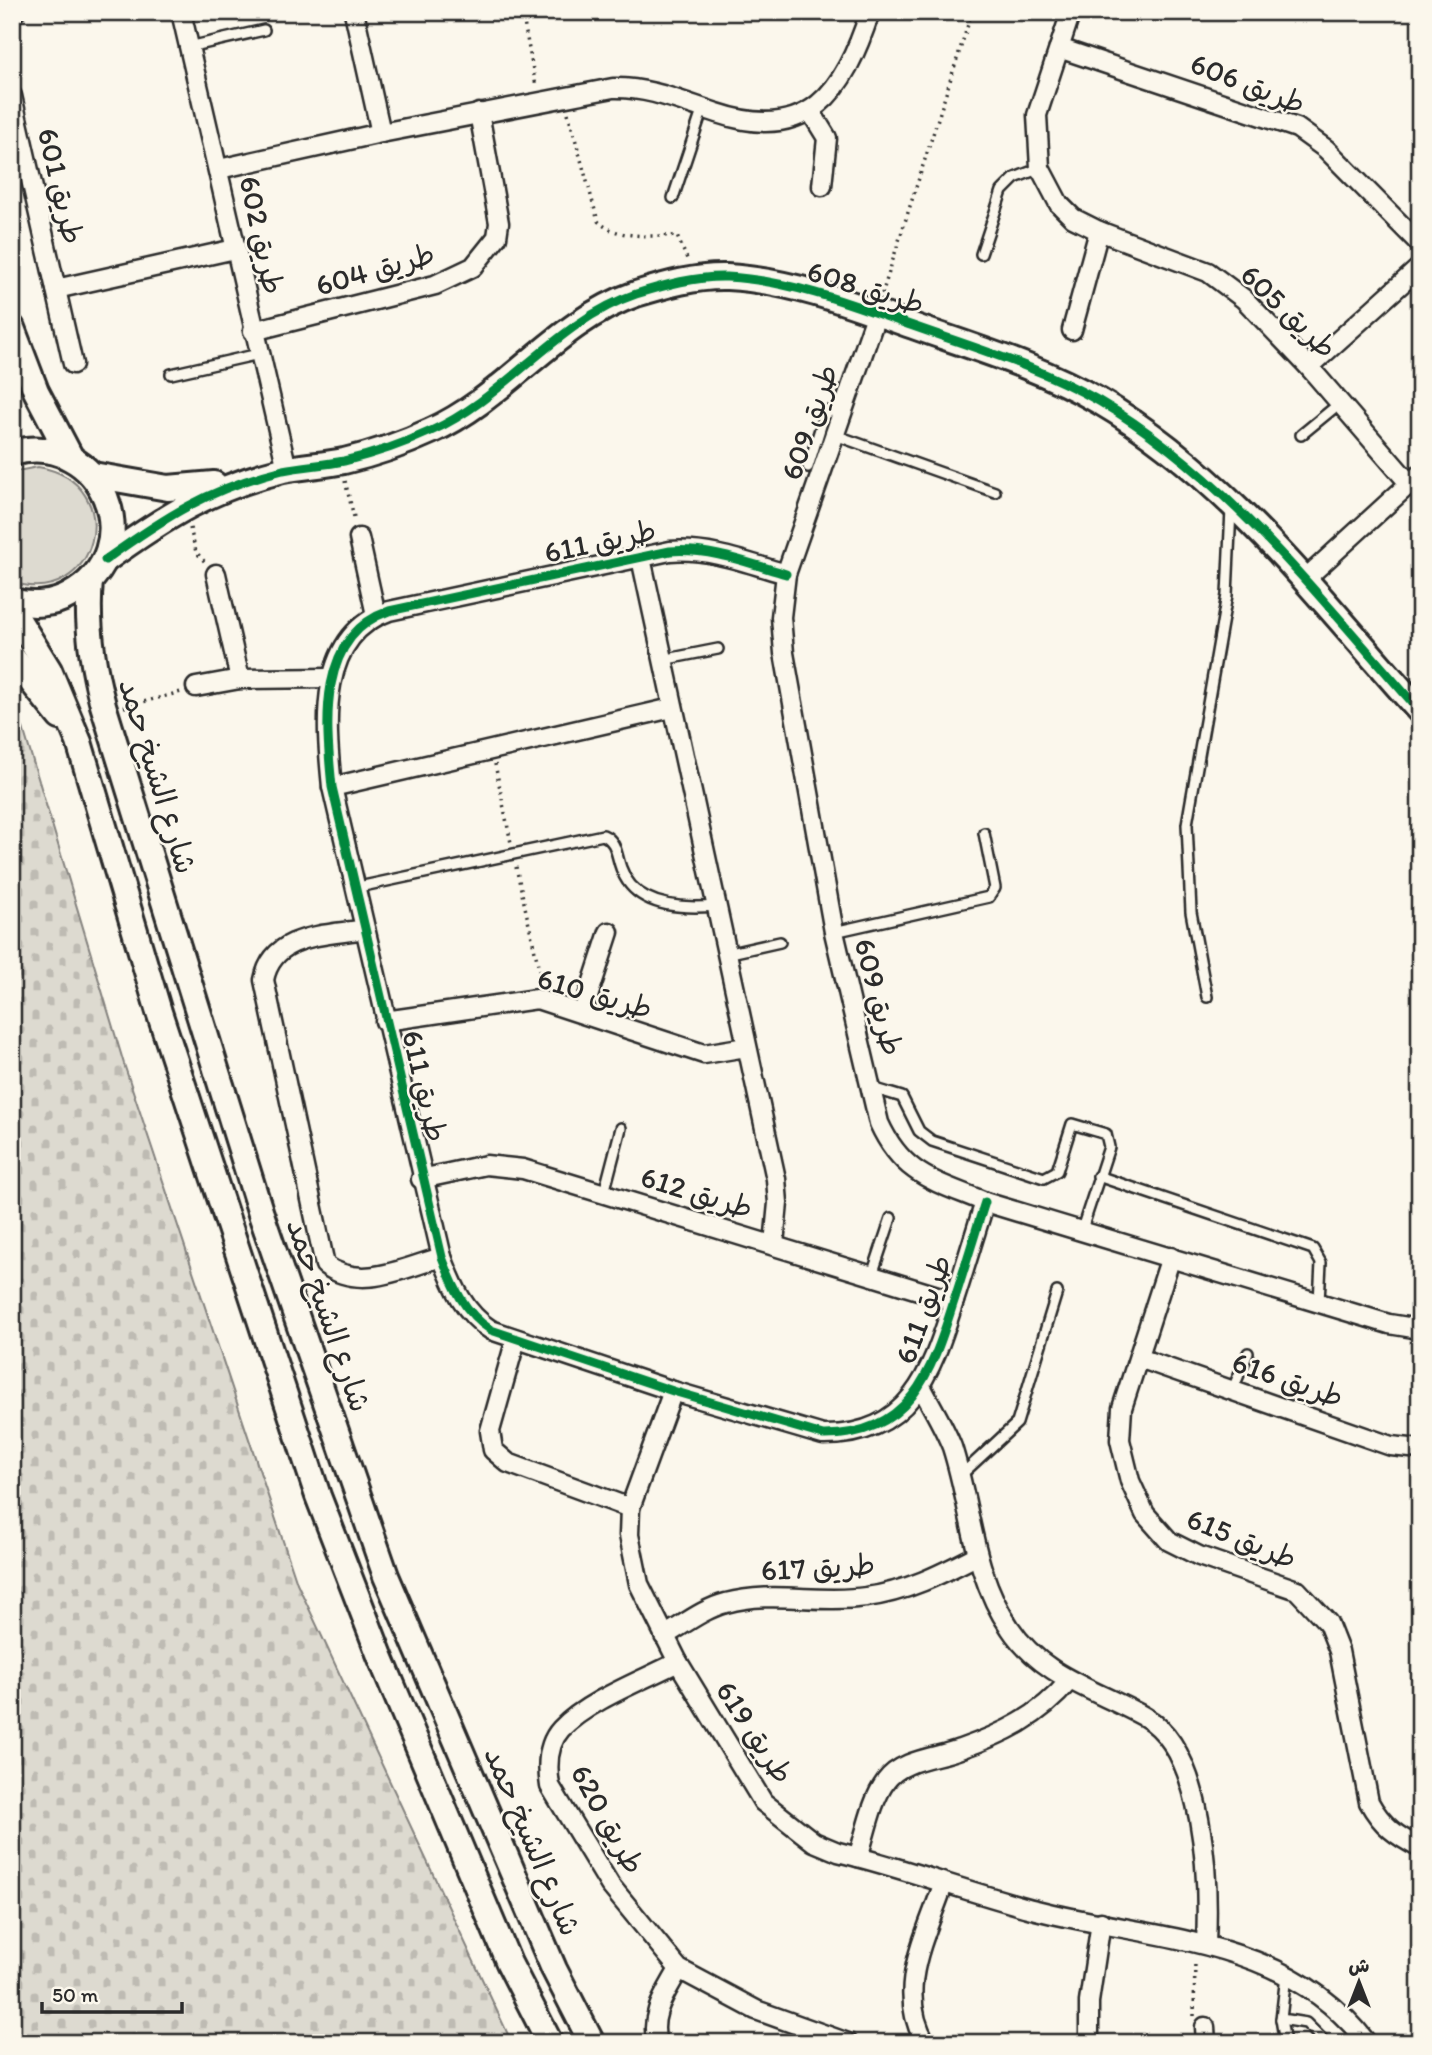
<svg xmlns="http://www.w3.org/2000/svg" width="1432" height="2055" font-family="Itim,'Playpen Sans Arabic',sans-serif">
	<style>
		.green { fill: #dddad0; stroke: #84827e; stroke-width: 2 }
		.cemetery { fill: url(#cemetery-stones); stroke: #84827e; stroke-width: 2 }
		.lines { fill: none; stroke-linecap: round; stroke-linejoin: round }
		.lane-casing { stroke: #2b2b2b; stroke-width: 14 }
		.street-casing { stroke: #2b2b2b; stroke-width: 23 }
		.secondary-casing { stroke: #2b2b2b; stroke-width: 30 }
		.path { stroke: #2b2b2b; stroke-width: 3.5; stroke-dasharray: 2 5; stroke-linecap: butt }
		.lane { stroke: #fbf7ec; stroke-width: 9 }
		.street { stroke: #fbf7ec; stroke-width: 18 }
		.secondary { stroke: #fbf7ec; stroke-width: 24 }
		.cycleway-casing { stroke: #fbf7ec; stroke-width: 13 }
		.cycleway { stroke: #00873e; stroke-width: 9 }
		.labels { text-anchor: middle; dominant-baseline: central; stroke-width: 5; stroke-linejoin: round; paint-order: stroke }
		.street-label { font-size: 30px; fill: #2b2b2b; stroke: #fbf7ec }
	</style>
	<defs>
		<pattern id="cemetery-stones" width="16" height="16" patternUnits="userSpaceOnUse" patternTransform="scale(1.75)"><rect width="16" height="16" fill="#dddad0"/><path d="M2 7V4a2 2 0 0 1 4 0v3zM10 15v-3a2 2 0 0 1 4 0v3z" fill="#bebbb3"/></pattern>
	</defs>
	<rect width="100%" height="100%" fill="#fbf7ec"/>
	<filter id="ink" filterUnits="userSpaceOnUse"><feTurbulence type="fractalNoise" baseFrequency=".0143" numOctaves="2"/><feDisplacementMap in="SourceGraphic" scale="14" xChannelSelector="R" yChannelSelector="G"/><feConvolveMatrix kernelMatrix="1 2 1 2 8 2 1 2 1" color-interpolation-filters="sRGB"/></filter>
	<g filter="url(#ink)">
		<path class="green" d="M38,467C131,482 97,611 12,582V472Z"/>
		<path class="cemetery" d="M12,717L23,728L124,1064L297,1583L512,2043H12Z"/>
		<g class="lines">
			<g class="lane-casing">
				<g id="lane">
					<path d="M189,47L264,30"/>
					<path d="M673,198L703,108"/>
					<path d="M981,254L1002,191L1015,178L1040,168"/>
					<path d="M171,374L259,354"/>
					<path d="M835,435L995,492"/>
					<path d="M1301,435L1340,403"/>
					<path d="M808,467L824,416L846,399"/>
					<path d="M662,660L718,649"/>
					<path d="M354,888L603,835C617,841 616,855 621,868C634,907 681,909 715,906"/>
					<path d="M834,932L989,897L995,888L984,833"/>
					<path d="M726,954L780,942"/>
					<path d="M1207,997L1191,912L1187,824L1227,595L1231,509"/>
					<path d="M872,1088L902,1097L919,1131L932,1141L1044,1178L1057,1171L1072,1124L1106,1134L1109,1147L1081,1232"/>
					<path d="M1098,1176L1313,1249L1321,1263L1319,1302"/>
					<path d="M604,1193L621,1128"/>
					<path d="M872,1275L891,1218"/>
					<path d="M1233,1389L1248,1353"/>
					<path d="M960,1476L1017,1423L1057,1292"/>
					<path d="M1281,2019L1306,2023L1326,2043"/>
					<path d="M1285,2043L1281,2019L1286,1975"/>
				</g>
			</g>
			<g class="street-casing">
				<g id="street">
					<path d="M181,12L287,469"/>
					<path d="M354,12L381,133"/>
					<path d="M1071,12L1037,115L1040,168L1059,204L1073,218L1099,231L1208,272L1244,299L1309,367L1409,483"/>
					<path d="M12,13L15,12"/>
					<path d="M1059,48L1297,128L1326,149L1420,244"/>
					<path d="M12,96L73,364"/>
					<path d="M811,112L827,138L822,186"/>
					<path d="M219,169L381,133L613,88C650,87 682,102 717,113C809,144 844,92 870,12"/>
					<path d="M56,289L235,249"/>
					<path d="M877,313L786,574L781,617L784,653L834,932L879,1123C903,1176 935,1181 985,1202L1389,1324L1420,1329"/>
					<path d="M1072,330L1099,231"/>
					<path d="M253,331L435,285L473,267L497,237L499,223L479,113"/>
					<path d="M1309,367L1420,267"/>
					<path d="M359,538L376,615"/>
					<path d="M641,558L776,1179L778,1203L774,1244"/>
					<path d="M216,574L240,679L330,678"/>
					<path d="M786,574C748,563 710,548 670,551L389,611C316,636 326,726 332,787L442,1257C453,1286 464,1313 491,1330L673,1391L823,1435C909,1436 931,1374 953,1304C964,1271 974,1236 985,1202"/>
					<path d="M1303,581L1420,474"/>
					<path d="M196,687L240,679"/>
					<path d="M332,787L672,708"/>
					<path d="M365,929C325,936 273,933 264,980L325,1265C361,1291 403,1268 442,1257"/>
					<path d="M583,1012L609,932"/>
					<path d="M385,1021L537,999L704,1054L746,1047"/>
					<path d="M421,1179L486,1165L523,1169L954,1301"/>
					<path d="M1171,1257L1122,1408L1120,1440L1130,1481L1145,1514L1169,1541L1199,1556L1297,1590L1328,1623L1339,1651L1369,1802C1382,1826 1397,1836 1420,1848"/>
					<path d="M516,1339L490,1431L493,1450L508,1463L630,1508"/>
					<path d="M1139,1358L1391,1446L1420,1449"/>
					<path d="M921,1386C931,1406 944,1426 952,1447C972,1509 972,1573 1010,1628C1042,1677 1097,1690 1145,1717C1205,1751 1209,1881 1206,1943"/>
					<path d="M673,1391L630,1508L629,1535L639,1584L678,1662L763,1802L814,1842L838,1852C905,1868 970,1893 1036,1910C1154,1940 1287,1937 1367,2043"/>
					<path d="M664,1636C683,1625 705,1608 726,1603C772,1590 819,1604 866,1597C906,1592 941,1574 976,1556"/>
					<path d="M678,1662C643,1680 587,1701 561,1729C547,1744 547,1767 550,1786L610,1885L679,1969L756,2010L848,2043"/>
					<path d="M858,1857C866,1833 871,1801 886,1781C902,1759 937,1758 960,1749C1003,1734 1039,1717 1069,1681"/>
					<path d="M1205,2027L1206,2043"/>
					<path d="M657,2043C649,2014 666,1993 679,1969"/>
					<path d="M926,2043C894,1991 926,1936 943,1885"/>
					<path d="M1089,2043V2002L1101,1922"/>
				</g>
			</g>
			<g class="secondary-casing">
				<g id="secondary">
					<path d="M12,328L36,391L71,458"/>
					<path d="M12,453C102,428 152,550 70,595C53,605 31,606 12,601"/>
					<path d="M93,475L168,488L214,484"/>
					<path d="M105,560C165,517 210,488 283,470C303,466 324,465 344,461C374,454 403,444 431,431C507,397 556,321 636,294C665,285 696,276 727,277C785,280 844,301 899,321C965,345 1037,365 1099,401C1228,476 1322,602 1420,711"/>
					<path d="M90,581C86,624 92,664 103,705L261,1214L386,1576L554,1969L592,2043"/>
					<path d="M12,610L49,670L79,742L159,1012L318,1496L380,1656L509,1963L550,2043"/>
					<path d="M12,657L60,717"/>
				</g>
			</g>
			<g class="path">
				<path d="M522,12L536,86"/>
				<path d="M568,113L598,221C617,240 652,235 677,236L688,261"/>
				<path d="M882,294L972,12"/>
				<path d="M345,481L355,521"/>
				<path d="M190,528L196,552L205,562"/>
				<path d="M124,707L181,692"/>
				<path d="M495,764L511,843"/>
				<path d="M516,867L539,969L538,983"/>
				<path d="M1194,2016L1195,1960"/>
			</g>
			<use href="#lane" class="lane"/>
			<use href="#street" class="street"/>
			<use href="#secondary" class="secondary"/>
			<g class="cycleway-casing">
				<g id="cycleway">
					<path d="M105,560C165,517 210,488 283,470C303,466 324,465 344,461C374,454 403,444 431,431C507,397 556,321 636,294C665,285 696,276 727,277C785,280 844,301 899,321C965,345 1037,365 1099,401C1228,476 1322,602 1420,711"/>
					<path d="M786,574C748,563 710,548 670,551L389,611C316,636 326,726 332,787L442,1257C453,1286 464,1313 491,1330L673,1391L823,1435C909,1436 931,1374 953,1304C964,1271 974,1236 985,1202"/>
				</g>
			</g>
			<use href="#cycleway" class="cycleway"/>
		</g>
	</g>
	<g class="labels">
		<g class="street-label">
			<text transform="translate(1248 83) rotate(21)">طريق 606</text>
			<text transform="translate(61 186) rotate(77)">طريق 601</text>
			<text transform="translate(262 235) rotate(78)">طريق 602</text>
			<text transform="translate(375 269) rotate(-16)">طريق 604</text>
			<text transform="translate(866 287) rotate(17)">طريق 608</text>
			<text transform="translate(1289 311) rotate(44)">طريق 605</text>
			<text transform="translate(809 422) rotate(-71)">طريق 609</text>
			<text transform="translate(600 541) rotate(-12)">طريق 611</text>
			<text transform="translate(158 776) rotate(73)">شارع الشيخ حمد</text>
			<text transform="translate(595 993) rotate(16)">طريق 610</text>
			<text transform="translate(879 997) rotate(76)">طريق 609</text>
			<text transform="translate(425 1086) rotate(77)">طريق 611</text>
			<text transform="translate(697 1192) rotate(17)">طريق 612</text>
			<text transform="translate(923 1309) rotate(-70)">طريق 611</text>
			<text transform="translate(329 1315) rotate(71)">شارع الشيخ حمد</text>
			<text transform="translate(1288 1379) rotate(19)">طريق 616</text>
			<text transform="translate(1242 1538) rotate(22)">طريق 615</text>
			<text transform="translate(818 1567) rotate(-3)">طريق 617</text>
			<text transform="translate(755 1732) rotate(57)">طريق 619</text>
			<text transform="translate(608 1819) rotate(61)">طريق 620</text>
			<text transform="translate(533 1841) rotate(67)">شارع الشيخ حمد</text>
		</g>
	</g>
	<rect width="1432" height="2055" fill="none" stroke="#fbf7ec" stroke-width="42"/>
	<rect x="21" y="21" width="1390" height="2013" fill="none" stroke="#2b2b2b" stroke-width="2.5" filter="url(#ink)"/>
	<g transform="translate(1359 1982)" stroke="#fbf7ec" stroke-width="5" paint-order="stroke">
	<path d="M0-5L12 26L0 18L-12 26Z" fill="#2b2b2b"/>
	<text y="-10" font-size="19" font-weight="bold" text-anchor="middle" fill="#2b2b2b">ش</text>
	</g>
	<path d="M42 2002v10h140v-10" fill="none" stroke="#2b2b2b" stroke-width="3.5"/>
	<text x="52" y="2002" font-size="21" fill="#2b2b2b" stroke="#fbf7ec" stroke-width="5" paint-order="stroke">50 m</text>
</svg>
